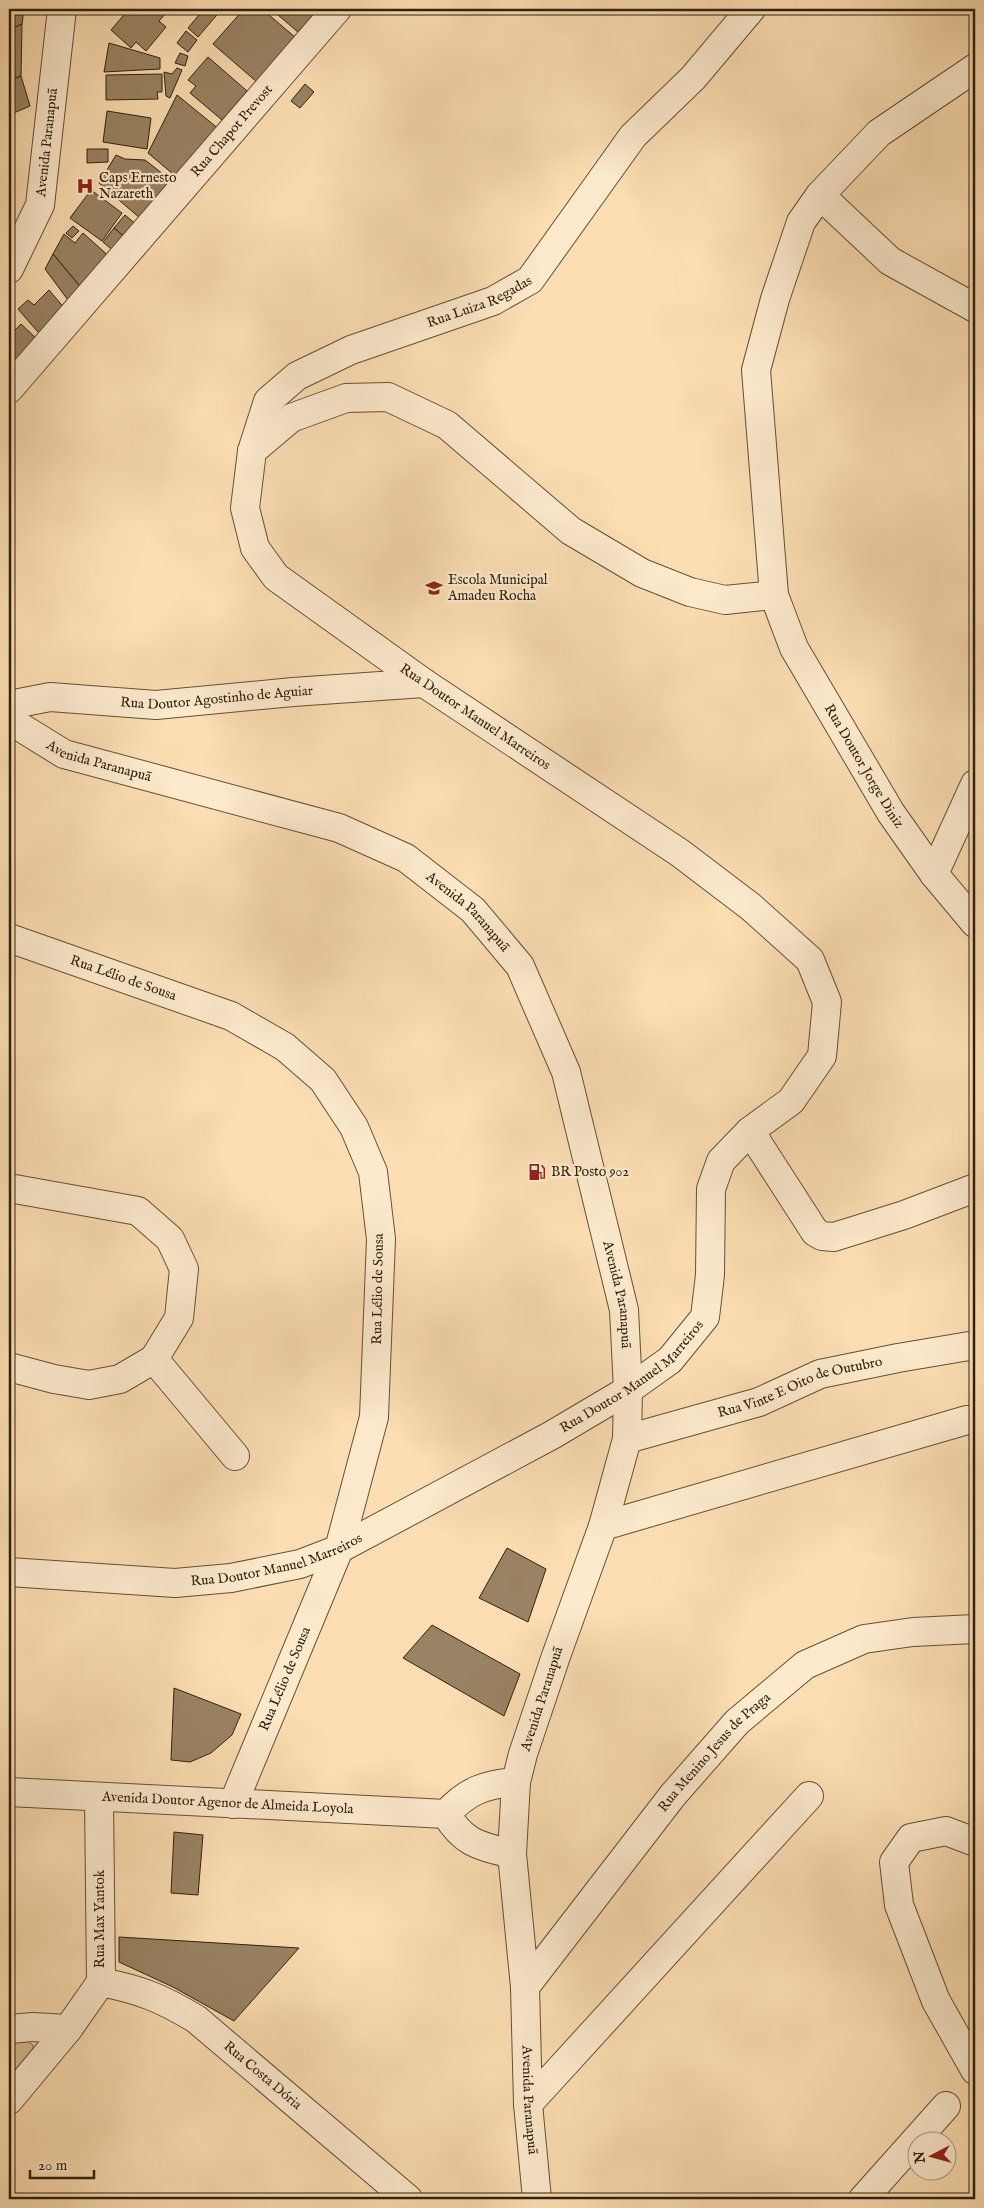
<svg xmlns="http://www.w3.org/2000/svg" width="984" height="2208" font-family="'IM FELL English',serif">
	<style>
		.green { fill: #d9be96; stroke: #847052 }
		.building { fill: #9a8364; stroke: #2f210f }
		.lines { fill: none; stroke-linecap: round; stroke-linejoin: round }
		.minor-casing { stroke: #625038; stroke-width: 30 }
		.minor { stroke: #fdeacd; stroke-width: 28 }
		.labels { text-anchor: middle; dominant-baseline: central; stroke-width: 4.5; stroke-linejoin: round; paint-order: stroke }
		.street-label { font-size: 14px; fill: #2f210f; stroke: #fdeacd }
		.poi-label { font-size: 14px; fill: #2f210f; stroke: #fdeacd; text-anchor: start }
	</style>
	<rect width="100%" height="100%" fill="#fcdeb2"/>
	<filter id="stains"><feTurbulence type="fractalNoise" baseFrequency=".004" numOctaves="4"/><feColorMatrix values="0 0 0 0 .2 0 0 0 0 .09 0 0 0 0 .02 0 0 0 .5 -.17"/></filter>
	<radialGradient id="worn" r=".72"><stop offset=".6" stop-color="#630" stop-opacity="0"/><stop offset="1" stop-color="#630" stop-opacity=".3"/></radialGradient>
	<path class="green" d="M19,2036L33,2045V2052L9,2088V2038Z"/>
	<g class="building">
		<path d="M9,9H24L22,24L9,30Z"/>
		<path d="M129,9H161L166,13L159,21L166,27L146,51L136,42L131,48L111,30Z"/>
		<path d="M204,9H222L198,37L188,28Z"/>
		<path d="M244,9H262L296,38L258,83L213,44Z"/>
		<path d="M284,9H318L298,32L278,15Z"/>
		<path d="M22,24L21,76L9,81V30Z"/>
		<path d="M186,31L197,40L188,52L177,43Z"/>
		<path d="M109,43L160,58V69L104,72Z"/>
		<path d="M180,53L188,56L185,66L175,63Z"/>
		<path d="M208,57L247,91L222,120L190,93L196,86L188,80Z"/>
		<path d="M177,68L182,70L170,98L166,96L164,72L172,74Z"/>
		<path d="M162,74V92H157L158,99L106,100V75Z"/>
		<path d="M21,76L30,106L9,115V81Z"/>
		<path d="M305,84L314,92L300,108L291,101Z"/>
		<path d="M177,95L220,130L179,179L148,153Z"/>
		<path d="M107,111L151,118L147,149L103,142Z"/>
		<path d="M87,149H108V162L87,163Z"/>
		<path d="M116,155L125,159L145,160L172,181L140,218L99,183Z"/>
		<path d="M91,190L122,213L102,241L70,218Z"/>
		<path d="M125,215L138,226L127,239L114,228Z"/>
		<path d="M73,226L79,231L72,238L66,233Z"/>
		<path d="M114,228L127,239L116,253L103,242Z"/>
		<path d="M83,233L112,259L83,290L53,254L64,234L75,243Z"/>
		<path d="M53,254L83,290L71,304L45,269Z"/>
		<path d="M49,290L66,310L44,339L18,309L28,300L34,305Z"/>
		<path d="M21,324L38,340L15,364L9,358V336Z"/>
		<path d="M507,1548L546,1569L528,1622L479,1598Z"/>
		<path d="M432,1625L520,1674L504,1716L403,1658Z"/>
		<path d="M174,1688L241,1714L232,1735L211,1753L190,1762L171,1760Z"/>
		<path d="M174,1832L203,1835L198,1895L171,1893Z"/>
		<path d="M119,1937L299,1948L234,2021L173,1987L119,1962Z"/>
	</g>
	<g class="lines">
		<g class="minor-casing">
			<g id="minor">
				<path id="s1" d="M975,68L879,133L820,195L801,222L775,299L756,370L774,595L794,648L891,813L934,874L975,923"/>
				<path d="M820,195L890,261L975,308"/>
				<path id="s2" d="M9,269L40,205L62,9"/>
				<path id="s3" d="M9,389L337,9"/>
				<path id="s4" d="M252,451L268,401L297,376L351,350L493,301L530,280L633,136L693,78L751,9"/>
				<path id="s5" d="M9,705L50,697L156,705L293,692L424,683"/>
				<path id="s6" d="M9,720L64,754L339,828L406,858L473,910L520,966L566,1072L624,1310L628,1390L627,1439L603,1526L556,1656L523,1754L516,1782L512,1854L525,1987L528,2104L537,2199"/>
				<path d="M934,874L975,784"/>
				<path id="s7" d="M9,938L231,1016L285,1047L323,1080L354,1127L373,1172L381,1239L374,1417L339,1549L233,1804"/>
				<path d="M750,1131L815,1232L822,1236L834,1237L904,1215L975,1188"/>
				<path d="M9,1188L138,1211L170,1239L184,1269L179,1318L154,1359L120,1379L89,1385L54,1379L9,1367"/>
				<path d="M154,1359L235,1456"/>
				<path id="s8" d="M627,1439L759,1402L820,1374L898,1358L975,1345"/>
				<path d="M603,1526L967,1420H975"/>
				<path id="s9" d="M9,1572L175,1583L231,1578L300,1564L339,1549L552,1435L628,1390L670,1360L705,1317L710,1275L711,1189L721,1161L750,1131L791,1101L822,1056L827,1002L810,960L751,907L680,853L424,683L276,577L255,548L245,508L252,451L291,418L346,398L388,397L447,425L571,531L642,573L690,592L725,600L774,595"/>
				<path id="s10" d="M9,1792L446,1814"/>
				<path d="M446,1814C467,1791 485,1784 516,1782"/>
				<path d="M446,1814C464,1844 480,1846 512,1854"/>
				<path d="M975,1842L946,1831L911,1838L894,1862L899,1905L936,2001L975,2070"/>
				<path id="s11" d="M101,1982C141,1990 161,1998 196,2019L408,2199"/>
				<path id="s12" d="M525,1987L673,1795L737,1722L805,1665L864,1639L913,1632L975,1629"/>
				<path d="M9,2029L33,2027L68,2029"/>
				<path d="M9,2100L68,2029L101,1982L99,1797"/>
				<path d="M528,2104L809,1796"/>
				<path d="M863,2199L946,2106"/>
			</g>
		</g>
		<use href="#minor" class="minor"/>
	</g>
	<defs>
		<g id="hospital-bare" transform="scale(1.35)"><path d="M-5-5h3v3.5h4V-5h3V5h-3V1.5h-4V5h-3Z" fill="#8f2418" stroke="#fdeacd" stroke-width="2.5" paint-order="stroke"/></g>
		<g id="school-bare" transform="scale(1.35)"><path d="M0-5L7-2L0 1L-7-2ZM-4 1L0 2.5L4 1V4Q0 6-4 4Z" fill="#8f2418" stroke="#fdeacd" stroke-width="2.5" paint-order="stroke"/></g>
		<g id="fuel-bare" transform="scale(1.35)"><path d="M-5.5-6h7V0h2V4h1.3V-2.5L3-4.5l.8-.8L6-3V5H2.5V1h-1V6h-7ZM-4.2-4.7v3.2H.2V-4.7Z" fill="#8f2418" stroke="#fdeacd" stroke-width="2.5" paint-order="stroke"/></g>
	</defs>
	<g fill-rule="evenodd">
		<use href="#hospital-bare" x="85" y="186"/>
		<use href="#school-bare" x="434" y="588"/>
		<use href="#fuel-bare" x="537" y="1172"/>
	</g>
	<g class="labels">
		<g class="street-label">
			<text stroke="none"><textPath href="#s3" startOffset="341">Rua Chapot Prevost</textPath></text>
			<text stroke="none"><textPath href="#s2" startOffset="134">Avenida Paranapuã</textPath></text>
			<text stroke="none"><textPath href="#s4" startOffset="288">Rua Luiza Regadas</textPath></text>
			<text stroke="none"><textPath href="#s5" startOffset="209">Rua Doutor Agostinho de Aguiar</textPath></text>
			<text transform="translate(475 717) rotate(34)">Rua Doutor Manuel Marreiros</text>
			<text stroke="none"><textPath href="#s6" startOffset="100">Avenida Paranapuã</textPath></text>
			<text stroke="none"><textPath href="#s1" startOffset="809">Rua Doutor Jorge Diniz</textPath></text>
			<text stroke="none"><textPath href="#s6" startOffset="505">Avenida Paranapuã</textPath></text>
			<text stroke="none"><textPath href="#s7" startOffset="121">Rua Lélio de Sousa</textPath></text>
			<text transform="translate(378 1289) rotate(-89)">Rua Lélio de Sousa</text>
			<text stroke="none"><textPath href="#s6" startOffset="925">Avenida Paranapuã</textPath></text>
			<text stroke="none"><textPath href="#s9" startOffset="676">Rua Doutor Manuel Marreiros</textPath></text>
			<text stroke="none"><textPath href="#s8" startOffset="181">Rua Vinte E Oito de Outubro</textPath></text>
			<text stroke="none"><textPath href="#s9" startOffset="271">Rua Doutor Manuel Marreiros</textPath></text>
			<text transform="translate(285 1679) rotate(-67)">Rua Lélio de Sousa</text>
			<text transform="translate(542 1699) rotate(-72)">Avenida Paranapuã</text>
			<text stroke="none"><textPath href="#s12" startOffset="302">Rua Menino Jesus de Praga</textPath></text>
			<text stroke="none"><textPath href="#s10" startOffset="219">Avenida Doutor Agenor de Almeida Loyola</textPath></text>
			<text transform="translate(100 1919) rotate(-90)">Rua Max Yantok</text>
			<text stroke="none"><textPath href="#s11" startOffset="190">Rua Costa Dória</textPath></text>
			<text stroke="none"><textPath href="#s6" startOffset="1750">Avenida Paranapuã</textPath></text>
		</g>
		<g class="poi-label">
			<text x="99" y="178">Caps Ernesto<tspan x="99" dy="16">Nazareth</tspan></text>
			<text x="448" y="580">Escola Municipal<tspan x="448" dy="16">Amadeu Rocha</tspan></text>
			<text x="551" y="1172">BR Posto 902</text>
		</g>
	</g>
	<rect width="984" height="2208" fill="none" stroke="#fcdeb2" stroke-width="30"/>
	<rect x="10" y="10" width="964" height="2188" fill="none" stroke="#2f210f" stroke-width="2.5"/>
	<rect x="15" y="15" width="954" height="2178" fill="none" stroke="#2f210f"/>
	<g transform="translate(932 2156) rotate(264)"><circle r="24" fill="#fdeacd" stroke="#ab9a81"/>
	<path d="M0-4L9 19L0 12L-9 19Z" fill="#8f2418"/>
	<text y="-8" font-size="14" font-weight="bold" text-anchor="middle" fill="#2f210f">N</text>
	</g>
	<path d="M30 2170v8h64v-8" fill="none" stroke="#2f210f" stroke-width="2.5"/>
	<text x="38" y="2170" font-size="15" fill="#2f210f" stroke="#fdeacd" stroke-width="4" paint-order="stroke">20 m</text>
	<rect width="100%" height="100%" filter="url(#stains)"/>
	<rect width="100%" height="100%" fill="url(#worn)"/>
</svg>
